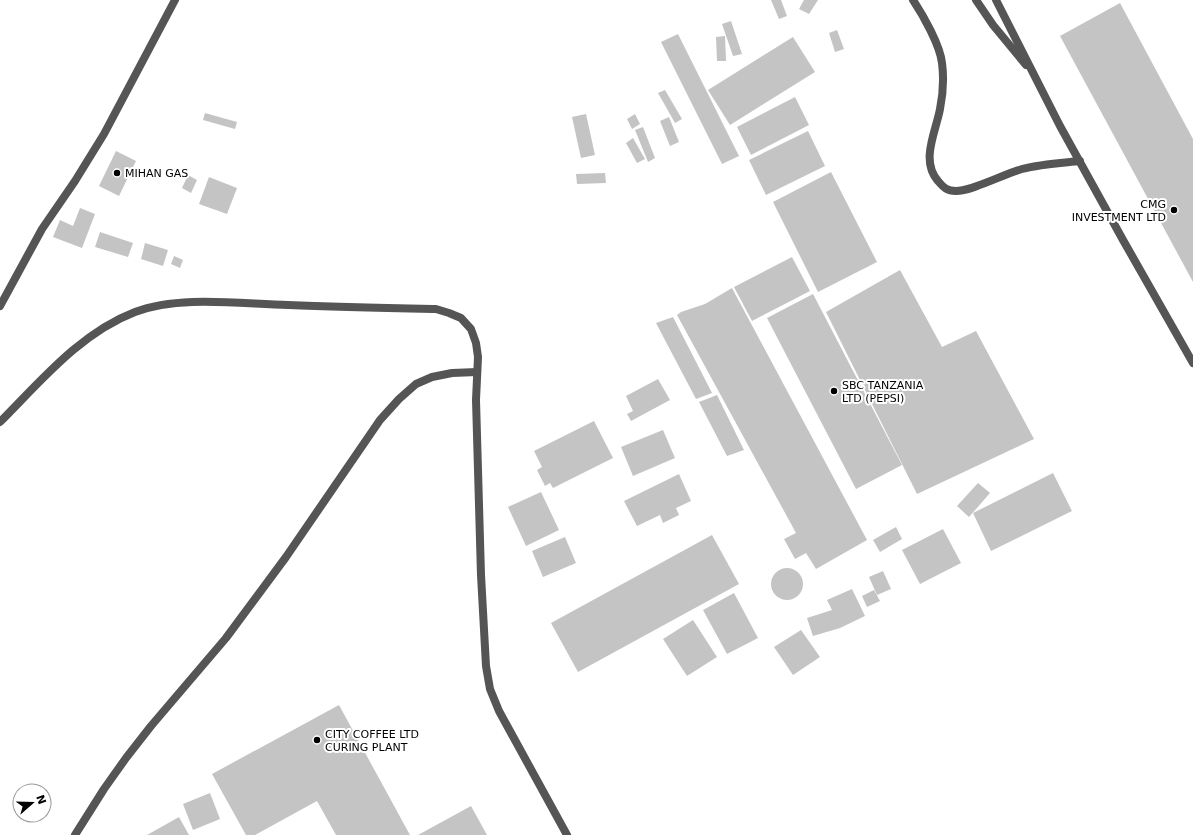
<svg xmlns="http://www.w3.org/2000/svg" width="1193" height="835" font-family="'DejaVu Sans',sans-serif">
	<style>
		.building { fill: #c4c4c4 }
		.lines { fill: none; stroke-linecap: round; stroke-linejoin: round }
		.service { stroke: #555; stroke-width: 8 }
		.poi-dot { fill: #000; stroke: #fff; stroke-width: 1.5 }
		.labels { text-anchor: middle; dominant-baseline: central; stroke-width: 4; stroke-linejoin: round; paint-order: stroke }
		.poi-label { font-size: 11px; fill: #000; stroke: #fff; text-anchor: start }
	</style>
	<rect width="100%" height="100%" fill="#fff"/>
	<g class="building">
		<path d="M771,0H781L787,16L779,19Z"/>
		<path d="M804,0H818L809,14L799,9Z"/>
		<path d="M1120,3L1193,139V282L1060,36Z"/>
		<path d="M731,21L742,54L733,56L722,24Z"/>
		<path d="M837,30L844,49L835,52L829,33Z"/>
		<path d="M678,34L739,156L722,164L661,42Z"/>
		<path d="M725,36L726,61H717L716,37Z"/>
		<path d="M793,37L815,72L730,125L708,90Z"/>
		<path d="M665,90L682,119L675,123L658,93Z"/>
		<path d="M795,97L809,125L751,155L737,127Z"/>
		<path d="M205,113L237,122L235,129L203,120Z"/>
		<path d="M586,114L595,155L581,158L572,117Z"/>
		<path d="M635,114L640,124L632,129L627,119Z"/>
		<path d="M669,117L679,142L670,146L660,121Z"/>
		<path d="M643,127L655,158L648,162L635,130Z"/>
		<path d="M808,131L825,166L766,195L749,160Z"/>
		<path d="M633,138L645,159L637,163L626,143Z"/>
		<path d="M116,151L136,161L119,196L99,186Z"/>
		<path d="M831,172L877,262L818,292L773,202Z"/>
		<path d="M605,173L606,183L577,184L576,174Z"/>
		<path d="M188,175L197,180L191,193L182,188Z"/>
		<path d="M209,177L237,188L227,214L199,204Z"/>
		<path d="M80,208L95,214L82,248L53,237L60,220L73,226Z"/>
		<path d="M100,232L133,243L128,257L95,247Z"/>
		<path d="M145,243L168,250L163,266L141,259Z"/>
		<path d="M174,256L183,260L180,268L171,264Z"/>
		<path d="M792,257L810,291L752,321L734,287Z"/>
		<path d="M900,270L942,347L976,331L1034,439L917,494L826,312Z"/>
		<path d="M732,288L867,540L816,569L806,553L795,559L784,539L796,533L677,315L681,312L705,304Z"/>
		<path d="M813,294L902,465L856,489L767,318Z"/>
		<path d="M673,317L712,393L696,399L656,323Z"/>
		<path d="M658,379L670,400L631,421L627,414L633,411L626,396Z"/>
		<path d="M717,395L744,450L727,456L699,402Z"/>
		<path d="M594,421L613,458L553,488L550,483L545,486L537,470L542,467L534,451Z"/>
		<path d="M663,430L675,458L633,476L621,447Z"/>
		<path d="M1053,473L1072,511L991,551L973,513Z"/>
		<path d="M679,474L691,501L676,508L679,515L663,523L660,515L637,526L624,501Z"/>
		<path d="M978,483L990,493L969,517L957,506Z"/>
		<path d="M541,492L559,530L526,546L508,507Z"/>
		<path d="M896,527L902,539L880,552L873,540Z"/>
		<path d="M943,529L961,563L920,584L902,550Z"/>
		<path d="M712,535L739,584L578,672L551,623Z"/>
		<path d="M565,537L576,563L543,577L532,551Z"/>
		<circle cx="787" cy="584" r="16"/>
		<path d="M883,571L891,589L877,595L869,577Z"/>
		<path d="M852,589L865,616L840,628L813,636L807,618L832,610L827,600Z"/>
		<path d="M874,590L880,601L867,607L862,596Z"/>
		<path d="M734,593L758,638L727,654L703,610Z"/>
		<path d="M693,620L717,657L687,676L663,639Z"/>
		<path d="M801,630L820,657L793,675L774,647Z"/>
		<path d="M339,705L410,835H336L317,801L255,835H246L212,774Z"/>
		<path d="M210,793L220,819L193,830L183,804Z"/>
		<path d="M471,806L487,835H418Z"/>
		<path d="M179,817L189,835H147Z"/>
	</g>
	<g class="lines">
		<g class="service">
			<path d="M913,0C923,15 940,45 942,63C944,78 943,94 940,109C936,131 920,161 938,181C944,188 947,191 956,191C972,191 1004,174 1022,169C1041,164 1061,163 1080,161"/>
			<path d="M976,0L993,25L1026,65"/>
			<path d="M996,0L1060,126L1123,240L1193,363"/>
			<path d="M0,306L42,229L75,181L104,134L175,0"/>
			<path d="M0,422C40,382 80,333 135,312C179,295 241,304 288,305C337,307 387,308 436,309L449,313L461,318L471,329L476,343L478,357L476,400L481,575L486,666L490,689L499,711L567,835"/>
			<path d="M75,835L104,789L126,758L151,726L226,638L286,557L380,420L399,399L416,384L432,377L452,373L477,372"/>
		</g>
	</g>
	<g class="poi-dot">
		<circle cx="117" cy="173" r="4"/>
		<circle cx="1174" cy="210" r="4"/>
		<circle cx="834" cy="391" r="4"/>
		<circle cx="317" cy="740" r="4"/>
	</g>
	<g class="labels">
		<g class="poi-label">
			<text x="125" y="173">MIHAN GAS</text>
			<text x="1166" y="204" text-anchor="end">CMG<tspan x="1166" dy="13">INVESTMENT LTD</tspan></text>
			<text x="842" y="385">SBC TANZANIA<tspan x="842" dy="13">LTD (PEPSI)</tspan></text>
			<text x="325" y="734">CITY COFFEE LTD<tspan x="325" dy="13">CURING PLANT</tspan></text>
		</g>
	</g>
	<g transform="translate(32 803) rotate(70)"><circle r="19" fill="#ffffff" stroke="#999999"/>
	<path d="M0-3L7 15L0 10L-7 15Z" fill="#000000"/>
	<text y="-6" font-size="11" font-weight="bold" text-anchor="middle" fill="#000000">N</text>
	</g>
</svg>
